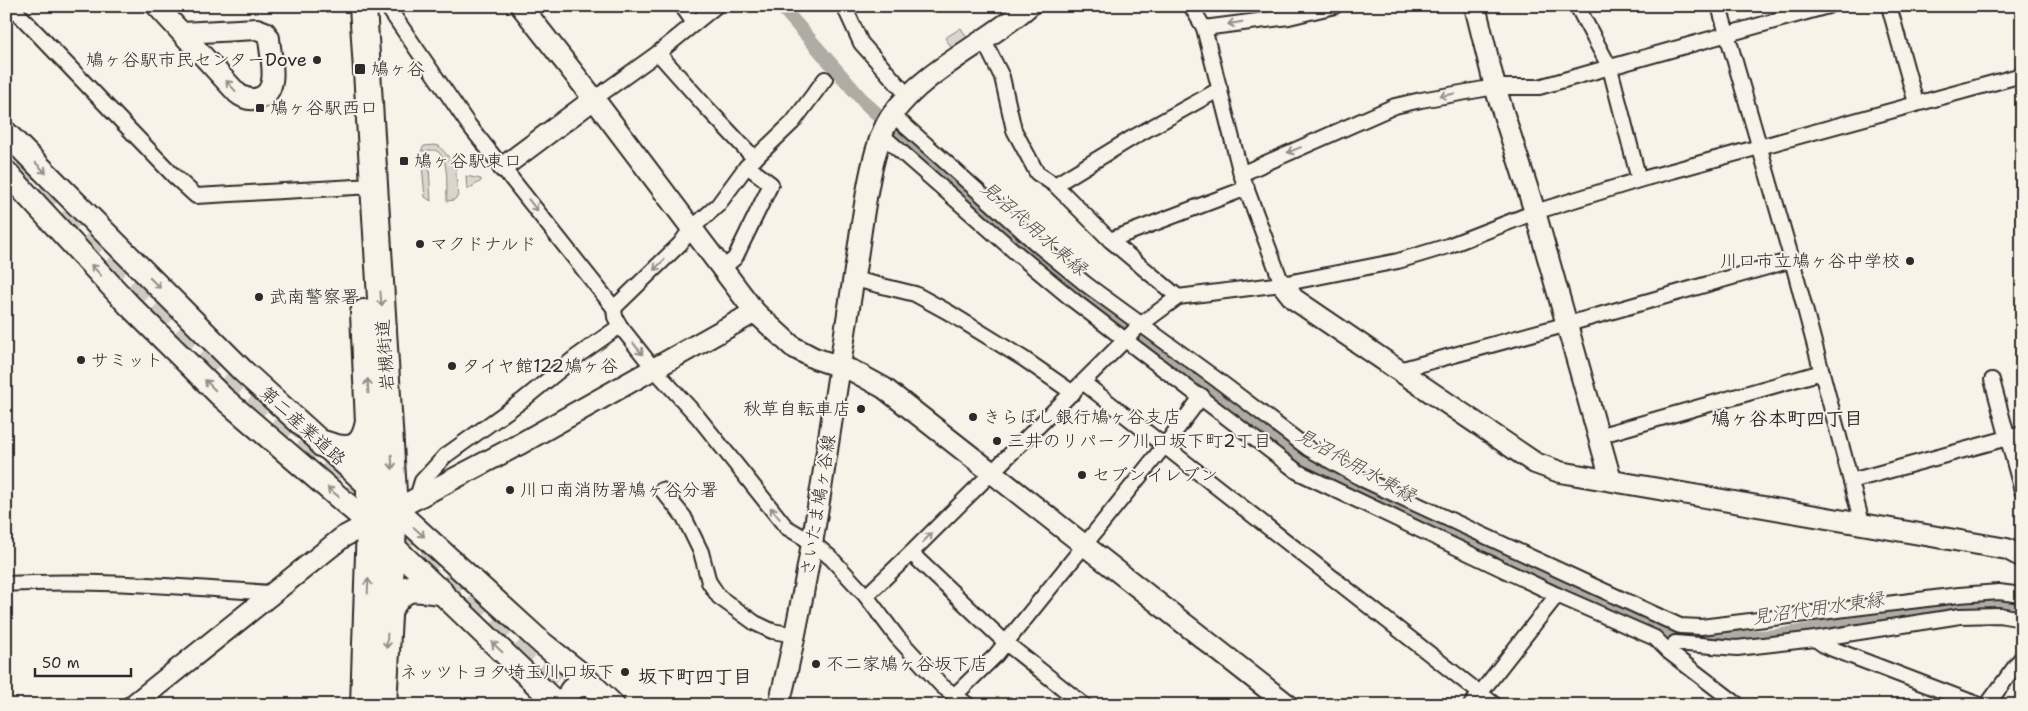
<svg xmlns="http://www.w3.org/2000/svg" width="2028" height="711" font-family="'Shantell Sans','Klee One',sans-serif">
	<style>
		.green { fill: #dad6cc; stroke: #82807c }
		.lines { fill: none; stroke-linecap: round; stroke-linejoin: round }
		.canal { stroke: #afaca4; stroke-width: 14 }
		.primary-tunnel { stroke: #cecbc2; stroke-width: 22; stroke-dasharray: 22 11; stroke-linecap: butt }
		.street-casing { stroke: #2b2b2b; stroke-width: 18 }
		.secondary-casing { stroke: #2b2b2b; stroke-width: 24 }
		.primary-casing { stroke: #2b2b2b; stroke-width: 26 }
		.highway-casing { stroke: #2b2b2b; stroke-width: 30 }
		.street { stroke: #f7f3e8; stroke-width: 14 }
		.secondary { stroke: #f7f3e8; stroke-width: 20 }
		.primary { stroke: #f7f3e8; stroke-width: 22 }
		.highway { stroke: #f7f3e8; stroke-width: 26 }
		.oneway { stroke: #918f8a }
		.poi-dot { fill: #2b2b2b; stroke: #f7f3e8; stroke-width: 2 }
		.labels { text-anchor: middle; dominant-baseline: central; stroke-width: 4; stroke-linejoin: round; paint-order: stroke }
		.poi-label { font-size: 18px; fill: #2b2b2b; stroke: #f7f3e8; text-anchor: start }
		.street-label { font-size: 18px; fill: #2b2b2b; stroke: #f7f3e8 }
		.water-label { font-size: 19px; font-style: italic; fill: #53524f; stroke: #f7f3e8 }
		.neighbourhood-label { font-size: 19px; font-weight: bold; fill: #2b2b2b; stroke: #f7f3e8 }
	</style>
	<rect width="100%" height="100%" fill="#f7f3e8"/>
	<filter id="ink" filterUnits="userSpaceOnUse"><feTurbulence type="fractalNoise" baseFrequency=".02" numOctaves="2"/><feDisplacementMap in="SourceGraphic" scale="10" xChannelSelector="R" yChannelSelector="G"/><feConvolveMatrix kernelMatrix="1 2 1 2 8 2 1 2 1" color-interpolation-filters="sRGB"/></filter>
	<g filter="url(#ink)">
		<g class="green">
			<path d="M961,28L967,38L952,48L945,38Z"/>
			<path d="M435,145L439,146L455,164L458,196L454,200L447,201C446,187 450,160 437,151C433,149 426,151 421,151L424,146Z"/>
			<path d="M422,165L429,167L431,201L425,197Z"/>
			<path d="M466,176L481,179V181L467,190Z"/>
		</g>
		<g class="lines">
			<path class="canal" d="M781,6L865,103L1022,245L1164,359L1277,443L1334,479L1508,564L1662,632L1712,639L1777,636L1921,611L1978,606L2022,607"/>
			<path class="primary-tunnel" d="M18,163L233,383L373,509L585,705"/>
			<g class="street-casing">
				<g id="street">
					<path d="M11,6L173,175L196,196L373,186"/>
					<path d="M387,6L468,124L614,308L615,317L620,326L654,369L698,417L786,527L813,543L831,558L866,596L897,637L942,686L968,705"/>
					<path d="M682,6L694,23"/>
					<path d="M844,6L861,43L908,96"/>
					<path d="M1191,6L1204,28L1241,174L1282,284"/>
					<path d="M1577,6L1610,68L1639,180"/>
					<path d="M1719,6L1792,260L1862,523"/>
					<path d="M1889,6L1916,103"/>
					<path d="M1204,28L1289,17L1335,6"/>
					<path d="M984,41L1002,77L1014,130L1037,173L1055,185L1110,240L1178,297"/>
					<path d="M658,53L706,107L755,159"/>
					<path d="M594,99L658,53L716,6"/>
					<path d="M892,114L1038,245L1087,285L1223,384L1309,449L1364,480L1680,626L1701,627L1959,595L1999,592L2022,595"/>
					<path d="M882,135L1014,251L1073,300L1298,472L1557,595L1655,638L1669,652L1738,705"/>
					<path d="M1241,174L1395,106L1421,100L1495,87H1539L1828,6"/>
					<path d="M1055,185L1132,138L1220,89"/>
					<path d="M1110,240L1247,188"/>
					<path d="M722,269L735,258L771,184L747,166"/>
					<path d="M854,279L915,294L948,312L1024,359L1073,393"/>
					<path d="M614,308L680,244L691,229L718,205L746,167L793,122L825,79"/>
					<path d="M1399,370L1568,324L1792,260"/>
					<path d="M1992,380L2022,491"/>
					<path d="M1084,383L1495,705"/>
					<path d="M1598,436L1822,372"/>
					<path d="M1851,481L2022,434"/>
					<path d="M662,490L684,517L701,552L709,582L719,597L755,623L772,631L795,635"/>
					<path d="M417,497L422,481L445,456L523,400L576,357L620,326"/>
					<path d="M911,553L1006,643L1084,705"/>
					<path d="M6,584C94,579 183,587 271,593"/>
					<path d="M866,596L911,553L1140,325L1178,297L1282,284L1398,261L1448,246L1535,212L1639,180L2022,75"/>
					<path d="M1815,639L1825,646L1979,705"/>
					<path d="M1675,643L1737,648L1815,639L1960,616L1999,615L2022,619"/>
					<path d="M955,695L996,655L1165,445L1202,396"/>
					<path d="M1471,705L1557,595"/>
					<path d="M1987,705L2022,657"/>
				</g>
			</g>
			<g class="secondary-casing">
				<g id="secondary">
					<path d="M157,6L237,93C243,98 250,101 259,98C281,91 270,55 269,38L265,32L257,29L182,33"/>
					<path d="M521,6L594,99L755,312L793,347L814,358L853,371L884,388L1288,705"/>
					<path d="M1475,6L1495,87L1535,212L1611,480"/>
					<path d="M503,167L594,99"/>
					<path d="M1282,284L1294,299L1535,463L1560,472L2007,549L2022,557"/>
					<path d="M133,705L343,537L518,445L755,312"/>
					<path d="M779,705C814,562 831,415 855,270C862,230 869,146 892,115C924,70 987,43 1029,6"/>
				</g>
			</g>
			<g class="primary-casing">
				<g id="primary">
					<path d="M6,133L243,371L543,644L581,674L613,705"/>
					<path d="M6,172L129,305L222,397L370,524L558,705"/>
					<path d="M569,705C565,687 580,682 594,687"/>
				</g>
			</g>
			<g class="highway-casing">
				<g id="highway">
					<path d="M363,6L394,509L383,705"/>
					<path d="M323,444C349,453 363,452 369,422"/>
					<path d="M389,609C405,584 411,587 439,591"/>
					<path d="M364,705L370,524V445L364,313"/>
				</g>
			</g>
			<use href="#street" class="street"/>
			<use href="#secondary" class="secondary"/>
			<use href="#primary" class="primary"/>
			<use href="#highway" class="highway"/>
		</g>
		<defs><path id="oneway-shaft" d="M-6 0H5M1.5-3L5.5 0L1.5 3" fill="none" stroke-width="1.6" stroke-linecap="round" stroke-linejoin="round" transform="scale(1.25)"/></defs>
		<g class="oneway">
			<use href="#oneway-shaft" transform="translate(1235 23) rotate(171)"/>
			<use href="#oneway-shaft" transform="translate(231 86) rotate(-132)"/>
			<use href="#oneway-shaft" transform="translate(1447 95) rotate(171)"/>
			<use href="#oneway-shaft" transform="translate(1294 150) rotate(158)"/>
			<use href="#oneway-shaft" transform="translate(41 168) rotate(45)"/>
			<use href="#oneway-shaft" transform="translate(533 205) rotate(51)"/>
			<use href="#oneway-shaft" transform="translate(659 265) rotate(136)"/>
			<use href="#oneway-shaft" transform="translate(96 270) rotate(-133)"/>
			<use href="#oneway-shaft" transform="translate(155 283) rotate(45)"/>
			<use href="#oneway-shaft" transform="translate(381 299) rotate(86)"/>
			<use href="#oneway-shaft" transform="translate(638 349) rotate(51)"/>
			<use href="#oneway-shaft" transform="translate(210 385) rotate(-135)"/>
			<use href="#oneway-shaft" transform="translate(368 386) rotate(-93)"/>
			<use href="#oneway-shaft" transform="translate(392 462) rotate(87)"/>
			<use href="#oneway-shaft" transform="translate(333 492) rotate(-140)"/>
			<use href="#oneway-shaft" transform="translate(775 513) rotate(-129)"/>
			<use href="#oneway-shaft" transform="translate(419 532) rotate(42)"/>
			<use href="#oneway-shaft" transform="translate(927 538) rotate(-45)"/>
			<use href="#oneway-shaft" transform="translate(368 586) rotate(-88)"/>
			<use href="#oneway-shaft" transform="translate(387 641) rotate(93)"/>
			<use href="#oneway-shaft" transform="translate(497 647) rotate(-136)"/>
		</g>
	</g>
	<g class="poi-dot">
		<circle cx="317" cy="60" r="5"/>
		<rect x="354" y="63" width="12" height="12" rx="2.5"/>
		<rect x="255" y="103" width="10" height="10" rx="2.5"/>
		<rect x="399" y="156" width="10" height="10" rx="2.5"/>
		<circle cx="420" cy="244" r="5"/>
		<circle cx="1910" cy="261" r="5"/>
		<circle cx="259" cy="297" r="5"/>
		<circle cx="81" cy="360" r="5"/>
		<circle cx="452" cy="366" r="5"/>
		<circle cx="861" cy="409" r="5"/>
		<circle cx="973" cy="417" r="5"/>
		<circle cx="997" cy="441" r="5"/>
		<circle cx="1082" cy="475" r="5"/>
		<circle cx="510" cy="490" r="5"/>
		<circle cx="816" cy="664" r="5"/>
		<circle cx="625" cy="672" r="5"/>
	</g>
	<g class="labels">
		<g class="poi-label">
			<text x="307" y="60" text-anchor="end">鳩ヶ谷駅市民センターDove</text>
			<text x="371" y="69">鳩ヶ谷</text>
			<text x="270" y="108">鳩ヶ谷駅西口</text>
			<text x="414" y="161">鳩ヶ谷駅東口</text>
			<text x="430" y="244">マクドナルド</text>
			<text x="1900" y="261" text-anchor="end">川口市立鳩ヶ谷中学校</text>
			<text x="269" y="297">武南警察署</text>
			<text x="91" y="360">サミット</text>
			<text x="462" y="366">タイヤ館122鳩ヶ谷</text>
			<text x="851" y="409" text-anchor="end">秋草自転車店</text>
			<text x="983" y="417">きらぼし銀行鳩ヶ谷支店</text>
			<text x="1007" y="441">三井のリパーク川口坂下町2丁目</text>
			<text x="1092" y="475">セブンイレブン</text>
			<text x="520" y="490">川口南消防署鳩ヶ谷分署</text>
			<text x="826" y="664">不二家鳩ヶ谷坂下店</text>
			<text x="615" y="672" text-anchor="end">ネッツトヨタ埼玉川口坂下</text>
		</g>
		<g class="street-label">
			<text transform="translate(385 355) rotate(-94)">岩槻街道</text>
			<text transform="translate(303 426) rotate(42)">第二産業道路</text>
			<text transform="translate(818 505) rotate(-81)">さいたま鳩ヶ谷線</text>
		</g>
		<g class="water-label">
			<text transform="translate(1034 228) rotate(41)">見沼代用水東縁</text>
			<text transform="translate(1356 465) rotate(29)">見沼代用水東縁</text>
			<text transform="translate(1818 608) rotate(-8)">見沼代用水東縁</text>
		</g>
		<g class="neighbourhood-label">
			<text x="1787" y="418">鳩ヶ谷本町四丁目</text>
			<text x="695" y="676">坂下町四丁目</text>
		</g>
	</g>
	<rect width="2028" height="711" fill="none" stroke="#f7f3e8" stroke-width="25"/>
	<rect x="12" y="12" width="2003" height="686" fill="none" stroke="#2b2b2b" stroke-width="2" filter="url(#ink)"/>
	<path d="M35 668v8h96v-8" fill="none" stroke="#2b2b2b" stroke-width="2.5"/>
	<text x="42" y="668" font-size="15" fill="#2b2b2b" stroke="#f7f3e8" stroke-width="4" paint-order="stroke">50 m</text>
</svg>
